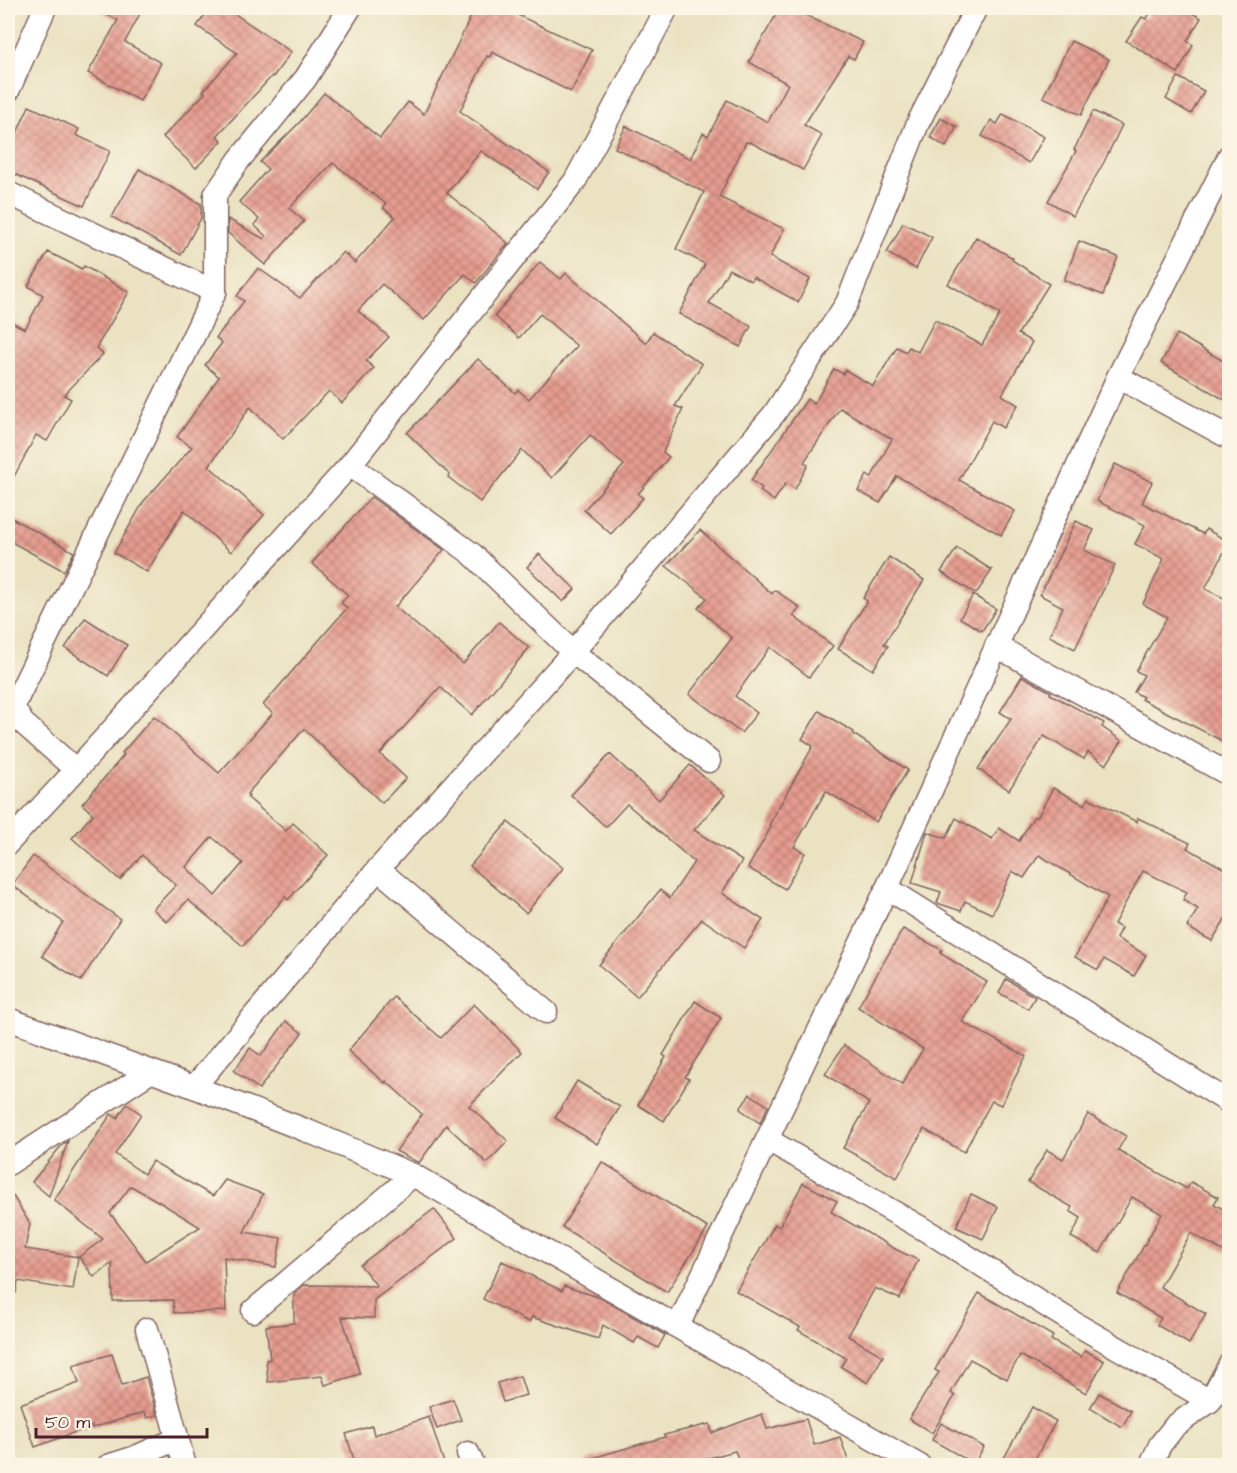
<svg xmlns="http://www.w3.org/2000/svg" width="1237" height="1473" font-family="'Architects Daughter',sans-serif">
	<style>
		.building { fill: url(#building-cross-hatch); fill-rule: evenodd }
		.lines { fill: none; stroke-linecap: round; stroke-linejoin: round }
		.street-casing { stroke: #826360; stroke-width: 25 }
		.street { stroke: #fff; stroke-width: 22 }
	</style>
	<defs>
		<pattern id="building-cross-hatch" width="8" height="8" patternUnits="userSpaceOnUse" patternTransform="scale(1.5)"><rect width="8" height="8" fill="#e69c8f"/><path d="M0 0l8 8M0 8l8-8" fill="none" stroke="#bc7f75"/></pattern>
	</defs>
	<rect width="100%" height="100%" fill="#fcf5e5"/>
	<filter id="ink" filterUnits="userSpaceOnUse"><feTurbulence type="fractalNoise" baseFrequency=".0167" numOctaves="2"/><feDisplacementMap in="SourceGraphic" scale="12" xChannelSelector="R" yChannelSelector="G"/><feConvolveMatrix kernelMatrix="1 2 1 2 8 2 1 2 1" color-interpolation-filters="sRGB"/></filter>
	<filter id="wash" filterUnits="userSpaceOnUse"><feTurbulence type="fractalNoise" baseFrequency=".008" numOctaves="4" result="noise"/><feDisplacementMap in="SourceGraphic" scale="24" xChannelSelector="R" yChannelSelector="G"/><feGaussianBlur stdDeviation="1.35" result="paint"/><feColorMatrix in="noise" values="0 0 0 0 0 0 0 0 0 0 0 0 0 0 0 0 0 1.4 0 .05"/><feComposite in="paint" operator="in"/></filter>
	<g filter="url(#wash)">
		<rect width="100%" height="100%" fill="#eae2c1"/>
		<g id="blocks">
			<g class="building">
				<path d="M94,8H143L125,42L161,63L140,101L88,73L118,20Z"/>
				<path d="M210,8H226L291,52L273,77L272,76L217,136L222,141L196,168L163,137L205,93L203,91L237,53L197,26Z"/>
				<path d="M475,8H503L592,50L571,92L492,52L490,57L487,56L460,111L549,172L537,189L481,151L447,193L508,243L476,283L465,274L424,320L382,284L358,311L389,337L366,361L374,368L342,403L329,391L283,439L250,407L209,466L264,515L231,552L184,510L147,572L114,553L144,501L192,447L177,437L219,377L205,365L222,343L216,338L244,301L237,296L258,268L300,298L343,252L355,263L395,217L383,208L386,204L333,163L289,208L304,221L265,265L228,233V219L264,239L266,236L254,225L259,219L239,202L268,169L260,162L299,123L324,93L380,138L408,102L424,114Z"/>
				<path d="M780,8H790L863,42L854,59L848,56L804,125L822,135L803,170L750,142L749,143L746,142L719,197L784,229L770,257L810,279L798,302L753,277L751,281L729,269L709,303L751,326L740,347L679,314L705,264L676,249L704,192L615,148L626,126L690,159L703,133L708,136L727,100L768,122L788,84L749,62Z"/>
				<path d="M1154,8H1183L1201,18L1187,41L1193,45L1178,73L1126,41L1142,17L1146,19Z"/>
				<path d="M1071,41L1109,59L1081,115L1043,97Z"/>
				<path d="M1178,77L1204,91L1191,114L1166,99Z"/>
				<path d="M29,106L79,129L76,135L110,151L84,206L8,171V153Z"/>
				<path d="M1093,111L1122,125L1104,162L1073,216L1048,201L1076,151L1074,150Z"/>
				<path d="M1003,114L1044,137L1029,163L982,136L991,120L997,124Z"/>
				<path d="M941,118L957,127L946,147L930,137Z"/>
				<path d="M139,169L201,204V218L181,255L112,217Z"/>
				<path d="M903,223L932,237L916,269L887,253Z"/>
				<path d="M976,237L1013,258L1012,260L1049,284L1018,334L1032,342L1002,395L1018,405L1003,428L992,421L959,480L1015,511L1001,535L897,476L880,503L858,491L867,475L871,478L892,439L840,408L804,462L808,465L795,489L786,483L774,501L760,491L762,488L751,480L807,399L814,404L834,369L843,374L845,370L873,386L897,347L906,352L909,347L918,352L935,320L982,345L1000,314L948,284Z"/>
				<path d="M1079,241L1118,257L1103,295L1064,280Z"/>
				<path d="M48,252L82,269L84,266L129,292L96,348L103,354L64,395L71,399L47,441L36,435L8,488V320L25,329L43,295L28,286Z"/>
				<path d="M540,262L561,279L566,273L646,343L653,332L702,364L675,406L683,409L663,452L669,457L638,494L643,498L611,534L584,510L624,465L590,435L552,478L522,450L480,502L448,477L450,475L407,433L478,359L515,393L518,390L529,399L577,346L540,314L519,338L495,316Z"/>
				<path d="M1177,334L1230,365V403L1161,363Z"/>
				<path d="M1115,464L1152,482L1142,503L1203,534L1206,529L1229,542L1205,589L1230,601V745L1141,699L1143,697L1134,692L1144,675L1136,671L1167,617L1143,604L1164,559L1135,544L1145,525L1097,501Z"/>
				<path d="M371,497L444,550L395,607L463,664L499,622L529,648L472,715L440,687L380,754L406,778L382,803L304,729L247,794L249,796L247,797L286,831L293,823L328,855L288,900L285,897L243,946L188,900L167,922L153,909L176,885L142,855L120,880L72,838L93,814L82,804L124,755L122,753L154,716L219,773L273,713L263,705L347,608L341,603L348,595L312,563ZM212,837L243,863L215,896L186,867Z"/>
				<path d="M8,516L74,552L64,571L8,540Z"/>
				<path d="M1076,521L1094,530L1084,550L1115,565L1075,649L1049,636L1063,607L1040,595Z"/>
				<path d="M700,530L772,594L775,590L800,608L793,616L833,646L809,677L770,647L735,696L757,713L741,733L689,694L732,638L698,608L707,598L666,566Z"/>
				<path d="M957,548L992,570L976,594L941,572Z"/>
				<path d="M539,554L575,589L563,602L527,567Z"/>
				<path d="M889,557L924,580L884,644L888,646L873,670L838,649L867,601L863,598Z"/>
				<path d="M973,595L996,609L982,631L960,618Z"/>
				<path d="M85,618L127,645L108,676L65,648Z"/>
				<path d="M1022,676L1051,692L1050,694L1104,723L1102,727L1122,741L1106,765L1088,752L1084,759L1044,736L1009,790L978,769L1011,719L1000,712Z"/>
				<path d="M819,711L854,732L853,734L908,770L876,822L826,791L794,847L805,853L785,889L748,868L771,827L769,825L813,746L802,739Z"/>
				<path d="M610,754L659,800L690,765L725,795L694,830L742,861L722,893L763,920L744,948L702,919L637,997L599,965L660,890L670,898L694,862L627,804L606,827L571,795Z"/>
				<path d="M1053,788L1085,805L1089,798L1137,822L1138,818L1190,843L1187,848L1230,872V911L1212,941L1187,927L1198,909L1183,900L1187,892L1143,871L1114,924L1121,928L1116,938L1146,955L1134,976L1104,959L1098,970L1075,957L1108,897L1039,855L1024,878L1012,871L992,914L965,901L961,911L937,903L941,892L912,883L927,832L946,838L956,818L992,839L999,828L1019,841L1034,816L1037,818Z"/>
				<path d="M508,822L563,868L526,913L470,866Z"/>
				<path d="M33,856L120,919L81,981L42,956L63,922L12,885Z"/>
				<path d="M903,929L942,950L940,953L987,982L962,1022L1026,1056L1001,1105L992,1101L964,1152L924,1129L897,1178L843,1148L869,1103L825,1074L844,1045L902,1084L923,1049L858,1007Z"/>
				<path d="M1006,979L1035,997L1028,1009L999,993Z"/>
				<path d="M394,997L441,1038L474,1004L522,1052L469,1106L508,1141L487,1163L446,1125L419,1163L396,1151L422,1114L386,1081L385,1083L348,1051Z"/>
				<path d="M695,1001L721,1018L685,1077L689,1079L664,1121L638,1105L666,1057L663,1055Z"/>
				<path d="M286,1021L302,1033L259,1089L234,1071L250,1048L261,1056Z"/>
				<path d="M577,1081L620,1107L597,1144L555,1118Z"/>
				<path d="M750,1094L768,1106L760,1123L740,1109Z"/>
				<path d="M127,1104L141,1114L115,1154L144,1174L152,1161L213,1196L225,1180L263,1194L244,1232L281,1238L276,1267L224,1257L226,1311L174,1313L173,1300L113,1301L112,1263L94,1277L79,1257L103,1239L54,1200L111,1114L117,1118ZM131,1186L161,1203L200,1227L146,1261L110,1213Z"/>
				<path d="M1088,1114L1126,1136L1118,1150L1187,1189L1191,1182L1218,1197L1214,1204L1230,1213V1255L1191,1233L1160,1287L1206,1314L1189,1344L1157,1325L1161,1318L1117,1293L1162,1214L1132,1197L1100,1253L1071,1237L1081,1218L1070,1211L1072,1207L1028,1182L1047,1150L1063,1159Z"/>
				<path d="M68,1141L49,1196L32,1182L61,1146Z"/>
				<path d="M602,1162L708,1228L667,1292L562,1227Z"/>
				<path d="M803,1183L837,1201L831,1212L897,1250L918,1260L900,1299L875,1288L848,1336L883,1356L868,1383L841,1367L846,1358L798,1330L800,1327L736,1291L775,1224L779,1227Z"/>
				<path d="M8,1188L30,1224L25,1249L78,1257L73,1290L18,1281L16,1293L8,1292Z"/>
				<path d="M971,1194L998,1207L983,1239L956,1227Z"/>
				<path d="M434,1209L457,1238L374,1300V1318L342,1317L360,1374L325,1385L322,1376L268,1382L266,1360L270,1359L266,1326L294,1323V1294L304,1285L377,1286L360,1265Z"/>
				<path d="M502,1261L562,1291L564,1286L601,1298L665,1335L658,1348L638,1337L634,1343L603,1325L598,1339L532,1317L529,1322L483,1299Z"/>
				<path d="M979,1293L1053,1336L1051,1340L1081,1357L1085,1350L1104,1361L1086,1393L1020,1355L1007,1379L970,1359L951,1393L955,1396L932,1433L909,1419L939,1372L935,1370Z"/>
				<path d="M112,1354L122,1385L146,1377L157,1415L147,1418L145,1412L92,1428V1426L35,1447L20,1404L79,1383L73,1365Z"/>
				<path d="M520,1376L526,1395L503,1402L497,1383Z"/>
				<path d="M1099,1393L1131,1411L1122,1427L1090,1408Z"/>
				<path d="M453,1399L461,1420L437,1429L429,1407Z"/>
				<path d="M1032,1407L1056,1421L1031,1466H1018L1004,1458Z"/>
				<path d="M762,1414L767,1429L806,1419L814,1445L840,1437L850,1466H741L735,1451L679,1466H586L585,1460L665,1437L664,1435L710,1424L712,1433Z"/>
				<path d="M429,1417L445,1466H356L346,1434L372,1426L374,1435Z"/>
				<path d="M941,1423L984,1447L974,1464L932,1440Z"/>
			</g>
		</g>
	</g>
	<g filter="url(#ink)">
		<use href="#blocks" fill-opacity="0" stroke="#826360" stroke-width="1.5"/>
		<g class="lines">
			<g class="street-casing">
				<g id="street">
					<path d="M8,91L45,8"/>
					<path d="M8,193L215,292"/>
					<path d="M1118,377L1230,438"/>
					<path d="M350,465L472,554L573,652L709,761"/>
					<path d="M996,646L1230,775"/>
					<path d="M76,770L23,723L13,707L215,292V195L239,160L306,78L350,8"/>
					<path d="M8,843L76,770L350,465L575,181L667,8"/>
					<path d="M378,869L546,1012"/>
					<path d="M887,888L1230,1103"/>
					<path d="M8,1019L194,1087L305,1130L413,1175L920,1466"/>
					<path d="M194,1087L378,869L573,652L774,414L847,303L918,123L976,8"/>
					<path d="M768,1140L932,1234L1074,1323L1210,1401"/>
					<path d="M8,1164L150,1072"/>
					<path d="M253,1311L413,1175"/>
					<path d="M678,1326L887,888L1118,377L1230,155"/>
					<path d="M147,1329L185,1466"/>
					<path d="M468,1453L474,1466"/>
					<path d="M108,1466L133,1458L177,1439"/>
					<path d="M1150,1466L1160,1445L1175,1426L1210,1401L1230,1364"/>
				</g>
			</g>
			<use href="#street" class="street"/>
		</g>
	</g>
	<rect width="1237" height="1473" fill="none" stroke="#fcf5e5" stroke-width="30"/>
	<path d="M36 1428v9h171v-9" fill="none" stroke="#4a1f2b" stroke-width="3"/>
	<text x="45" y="1428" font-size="18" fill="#4a1f2b" stroke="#fcf5e5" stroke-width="4.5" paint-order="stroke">50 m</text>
</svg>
